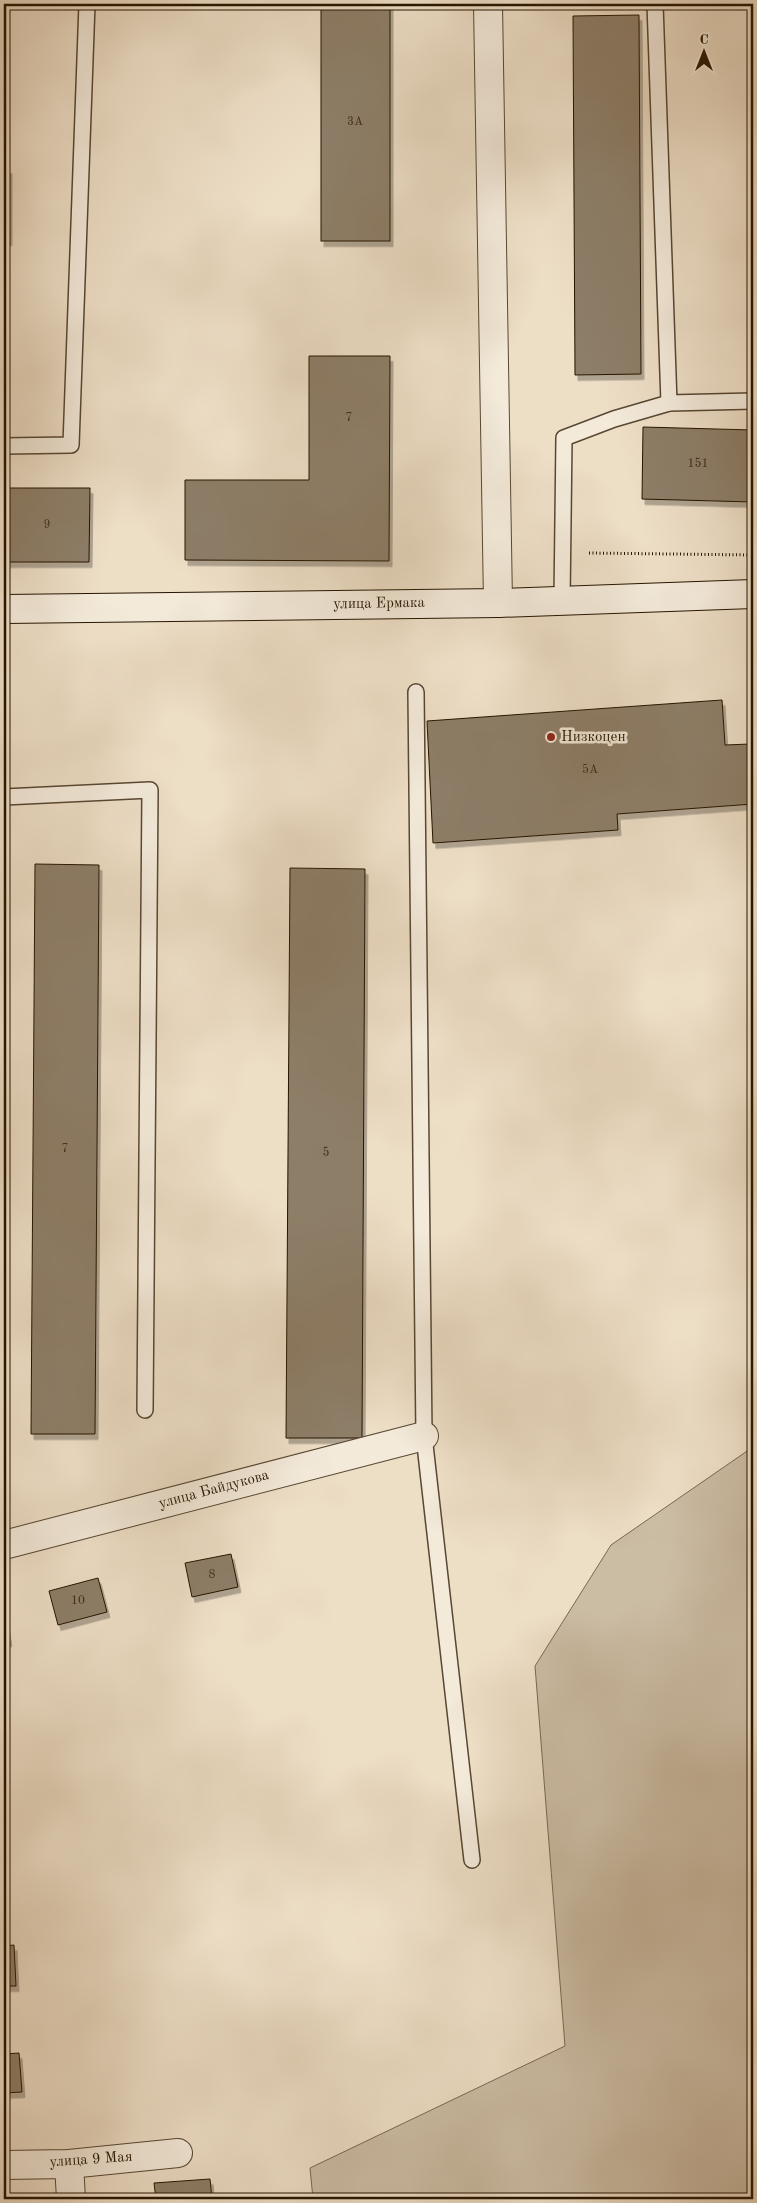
<svg xmlns="http://www.w3.org/2000/svg" width="757" height="2203" font-family="'Old Standard TT',serif">
	<style>
		.green { fill: #cbbca4; stroke: #786852 }
		.building { fill: #8d7e67; stroke: #261500; filter: url(#shadow) }
		.lines { fill: none; stroke-linecap: round; stroke-linejoin: round }
		.lane-casing { stroke: #584732; stroke-width: 18 }
		.street-casing { stroke: #584732; stroke-width: 30 }
		.secondary-casing { stroke: #261500; stroke-width: 30 }
		.path { stroke: #261500; stroke-width: 3; stroke-dasharray: 1 2.5; stroke-linecap: butt }
		.lane { stroke: #f3eada; stroke-width: 15 }
		.street { stroke: #f3eada; stroke-width: 28 }
		.secondary { stroke: #f3eada; stroke-width: 28 }
		.poi-dot { fill: #8f2418; stroke: #f3eada; stroke-width: 2 }
		.labels { text-anchor: middle; dominant-baseline: central; stroke-width: 5; stroke-linejoin: round; paint-order: stroke }
		.number-label { font-size: 12px; fill: #402f1a }
		.street-label { font-size: 15px; fill: #261500; stroke: #f3eada }
		.poi-label { font-size: 15px; fill: #261500; stroke: #f3eada; text-anchor: start }
	</style>
	<defs>
		<filter id="shadow"><feDropShadow dx="3" dy="5.5" stdDeviation="0" flood-color="#0004"/></filter>
	</defs>
	<rect width="100%" height="100%" fill="#eddec6"/>
	<filter id="stains"><feTurbulence type="fractalNoise" baseFrequency=".004" numOctaves="4"/><feColorMatrix values="0 0 0 0 .2 0 0 0 0 .09 0 0 0 0 .02 0 0 0 .5 -.17"/></filter>
	<radialGradient id="worn" r=".72"><stop offset=".6" stop-color="#630" stop-opacity="0"/><stop offset="1" stop-color="#630" stop-opacity=".3"/></radialGradient>
	<path class="green" d="M753,1447V2199H313L310,2168L565,2046L535,1666L611,1545Z"/>
	<g class="building">
		<rect x="321" y="4" width="69" height="237"/>
		<path d="M639,15L641,374L575,375L573,16Z"/>
		<rect x="4" y="168" width="5" height="72"/>
		<path d="M309,356H390L389,561L185,560V480H309Z"/>
		<path d="M643,427L753,430V502L642,499Z"/>
		<path d="M4,488H90L89,562H4Z"/>
		<path d="M722,700L725,745L750,744L753,804L617,814L618,830L433,843L427,721Z"/>
		<path d="M35,864L99,865L95,1434H31Z"/>
		<path d="M290,868L365,869L362,1438H286Z"/>
		<path d="M231,1554L238,1587L192,1597L185,1563Z"/>
		<path d="M98,1578L107,1612L58,1625L49,1591Z"/>
		<path d="M4,1612L9,1641L4,1642Z"/>
		<path d="M14,1945L16,1986H4V1946Z"/>
		<path d="M19,2053L22,2092L4,2093V2054Z"/>
		<path d="M210,2179L212,2199H156L154,2183Z"/>
	</g>
	<g class="lines">
		<g class="lane-casing">
			<g id="lane">
				<path d="M655,4L669,403L753,401"/>
				<path d="M4,446L71,445L87,4"/>
				<path d="M562,601L564,438L614,419L669,403"/>
				<path d="M416,692L424,1436L472,1860"/>
				<path d="M4,797L150,790L145,1410"/>
			</g>
		</g>
		<g class="street-casing">
			<g id="street">
				<path d="M488,4L498,603"/>
				<path d="M4,1545L424,1436"/>
				<path d="M69,2164L71,2199"/>
				<path d="M4,2165L69,2164L178,2153"/>
			</g>
		</g>
		<g class="secondary-casing">
			<path id="secondary" d="M4,609L498,603L753,594"/>
		</g>
		<path class="path" d="M589,553L753,555"/>
		<use href="#lane" class="lane"/>
		<use href="#street" class="street"/>
		<use href="#secondary" class="secondary"/>
	</g>
	<circle class="poi-dot" cx="551" cy="737" r="5"/>
	<g class="labels">
		<g class="number-label">
			<text x="355" y="122">3А</text>
			<text x="349" y="418">7</text>
			<text x="698" y="464">151</text>
			<text x="47" y="525">9</text>
			<text x="590" y="770">5А</text>
			<text x="65" y="1149">7</text>
			<text x="326" y="1153">5</text>
			<text x="212" y="1575">8</text>
			<text x="78" y="1601">10</text>
		</g>
		<g class="street-label">
			<text transform="translate(379 604) rotate(-1)">улица Ермака</text>
			<text transform="translate(214 1490) rotate(-15)">улица Байдукова</text>
			<text transform="translate(91 2160) rotate(-4)">улица 9 Мая</text>
		</g>
		<g class="poi-label">
			<text x="561" y="737">Низкоцен</text>
		</g>
	</g>
	<rect width="757" height="2203" fill="none" stroke="#eddec6" stroke-width="20"/>
	<rect x="5" y="5" width="747" height="2193" fill="none" stroke="#261500" stroke-width="2.5"/>
	<rect x="10" y="10" width="737" height="2183" fill="none" stroke="#261500"/>
	<g transform="translate(704 52)" stroke="#f3eada" stroke-width="4" paint-order="stroke">
	<path d="M0-4L9 19L0 12L-9 19Z" fill="#261500"/>
	<text y="-8" font-size="14" font-weight="bold" text-anchor="middle" fill="#261500">С</text>
	</g>
	<rect width="100%" height="100%" filter="url(#stains)"/>
	<rect width="100%" height="100%" fill="url(#worn)"/>
</svg>
